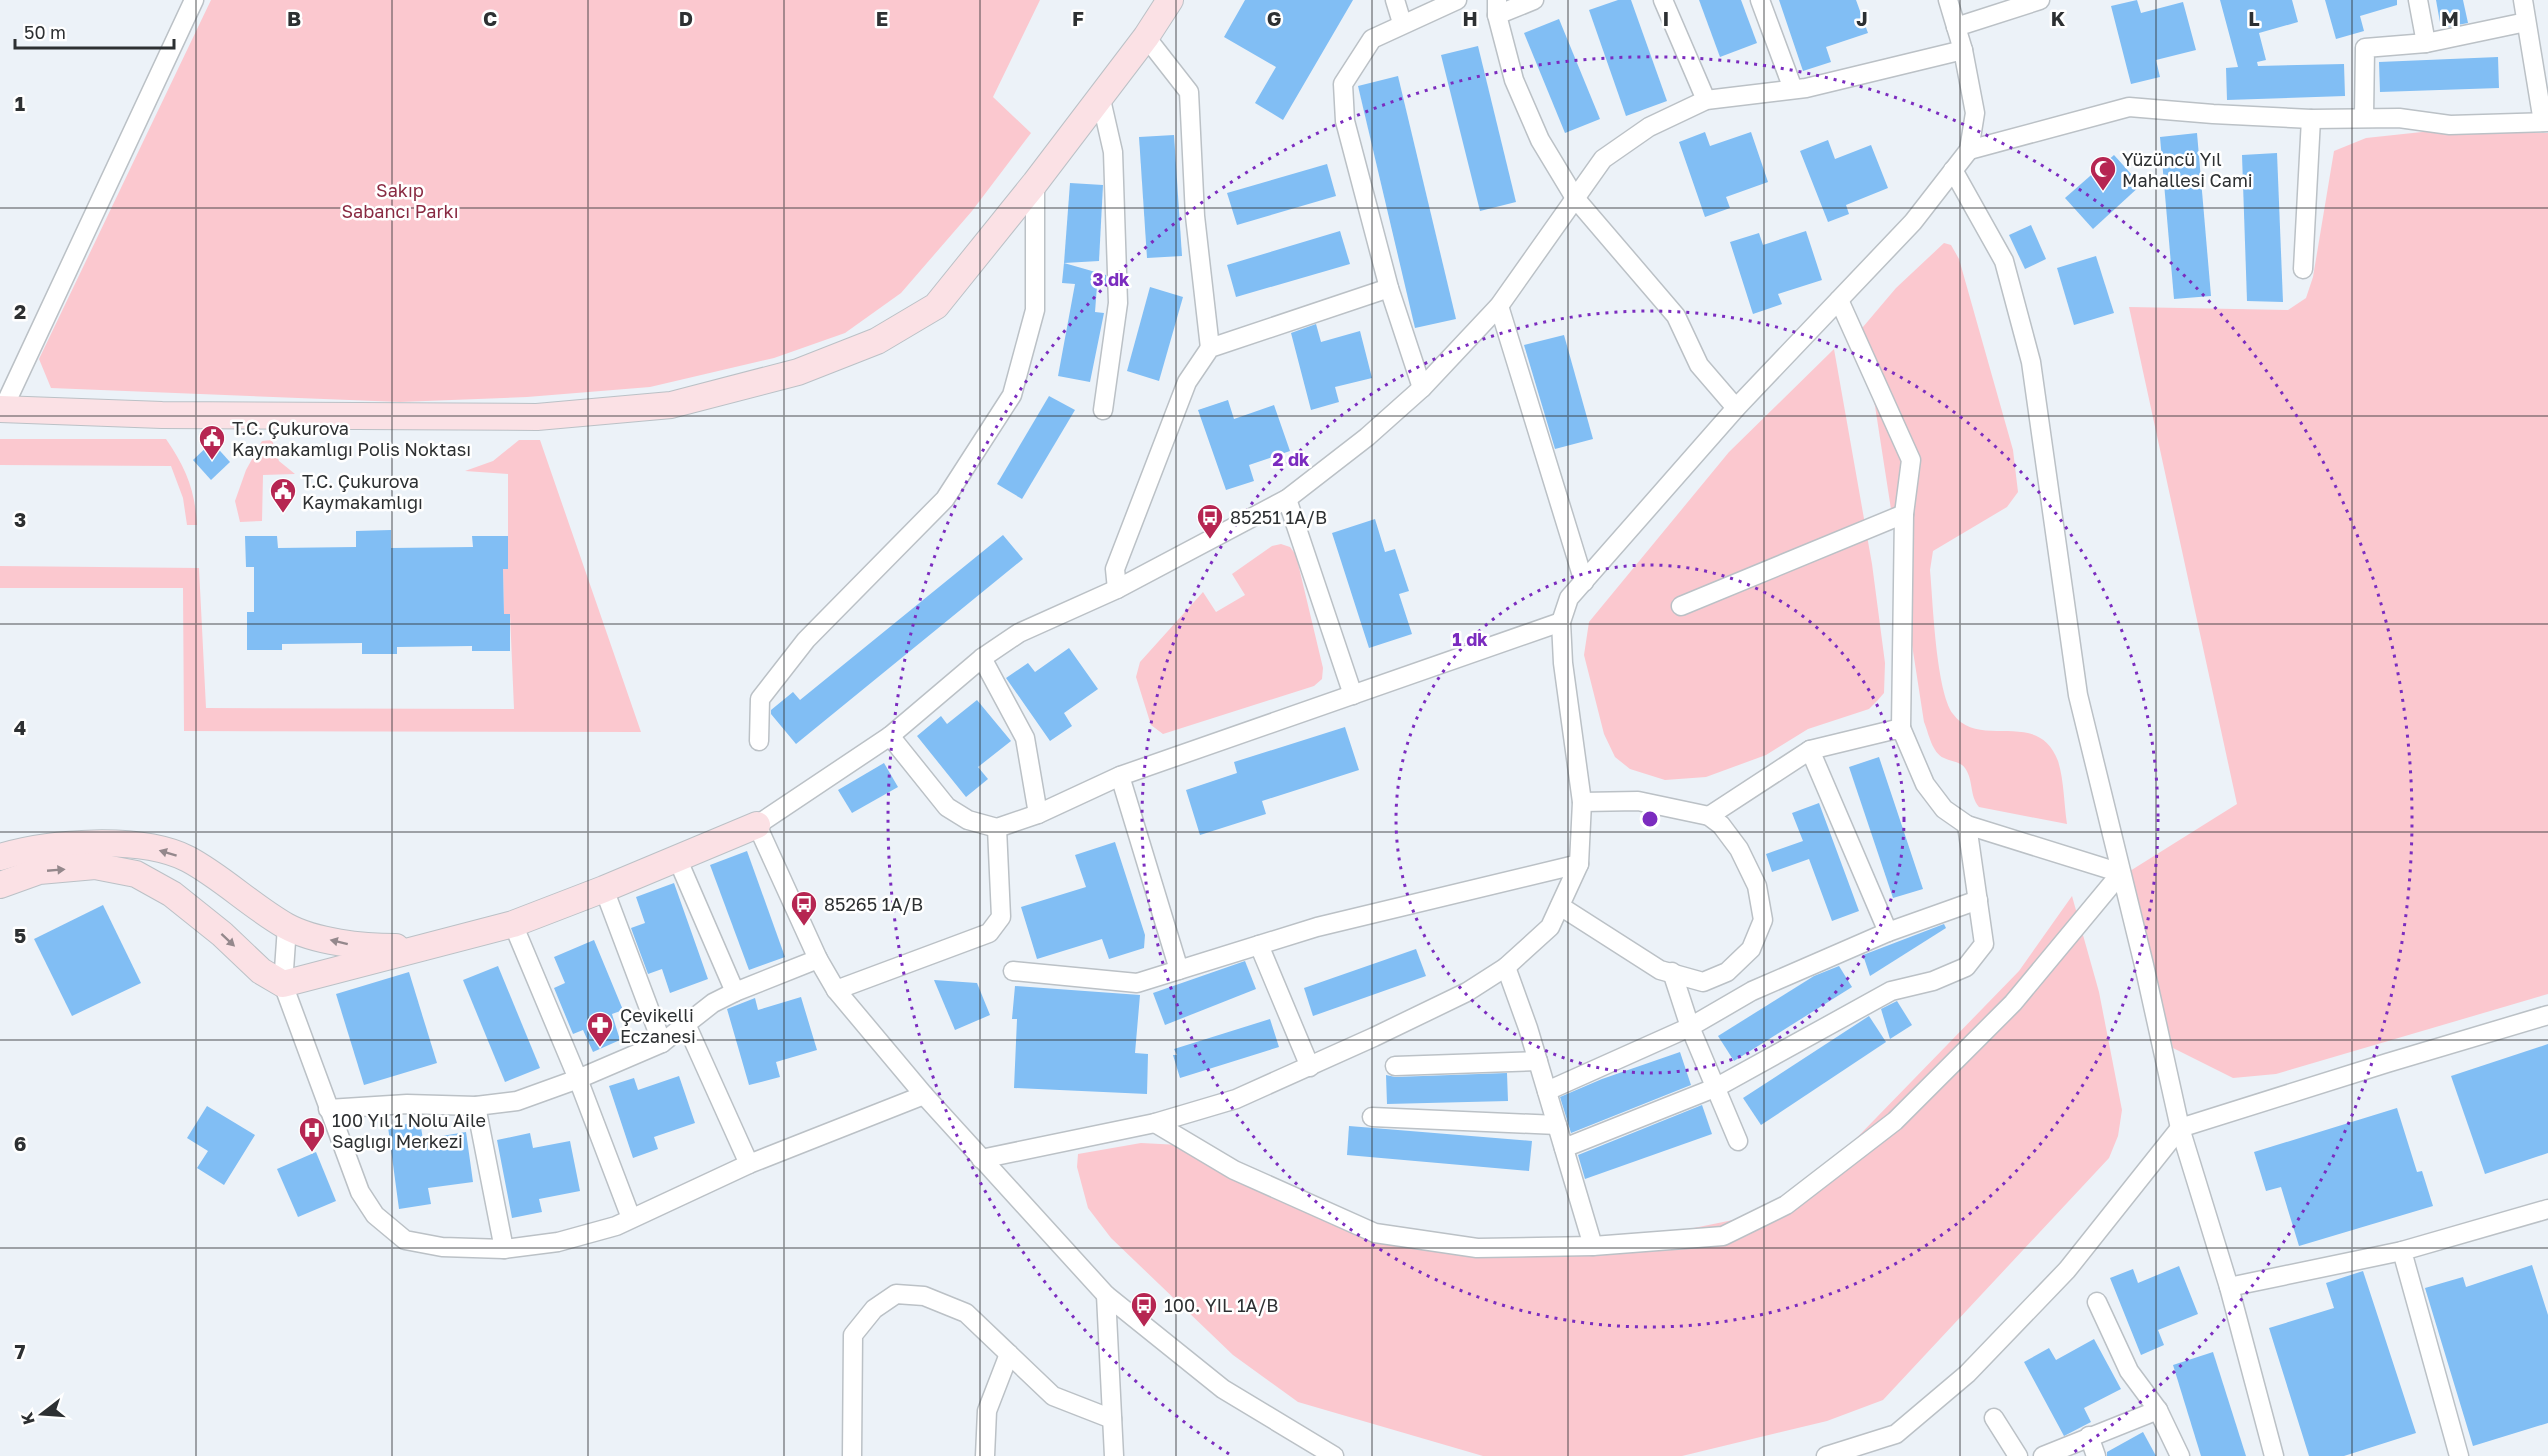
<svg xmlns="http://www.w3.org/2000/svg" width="2548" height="1456" font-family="'Golos Text',sans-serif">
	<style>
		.green { fill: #fbc8cf }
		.building { fill: #81bef4 }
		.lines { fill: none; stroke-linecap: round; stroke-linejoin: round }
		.street-casing { stroke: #bbc1c6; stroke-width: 21 }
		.secondary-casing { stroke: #bbc1c6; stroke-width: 28 }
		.street { stroke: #fff; stroke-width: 18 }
		.secondary { stroke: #fbe1e5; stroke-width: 26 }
		.oneway { fill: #94888c }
		.grid { fill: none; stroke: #2d3032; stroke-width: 1.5; stroke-opacity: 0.55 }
		.ring { fill: none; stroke: #7b2cbf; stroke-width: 3; stroke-dasharray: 3 6 }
		.labels { text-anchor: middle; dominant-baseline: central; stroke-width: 5; stroke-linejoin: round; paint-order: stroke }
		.poi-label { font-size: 18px; fill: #2d3032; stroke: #fff; text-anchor: start }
		.park-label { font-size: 18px; fill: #892a42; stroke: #fff }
		.grid-label { font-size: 20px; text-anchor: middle; font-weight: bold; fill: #2d3032; stroke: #fff; stroke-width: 5; stroke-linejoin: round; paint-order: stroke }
		.centre { fill: #7b2cbf; stroke: #fff; stroke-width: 3 }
		.ring-label { font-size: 18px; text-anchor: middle; font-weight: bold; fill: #7b2cbf; stroke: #fff; stroke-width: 5; stroke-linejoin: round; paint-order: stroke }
	</style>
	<rect width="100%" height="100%" fill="#ecf2f8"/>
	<g class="green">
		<path d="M211,0H1040L993,97L1031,133L972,211L901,293L845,333L774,358L650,387L527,397L400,402L51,388L39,359Z"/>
		<path d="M2422,132L2548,133V994L2276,1074L2233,1078L2173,1048L2130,871L2237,804L2129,307L2288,310L2306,298L2313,277L2334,151L2366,138Z"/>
		<path d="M1944,243L1951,245L1959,259L2013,450L2018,492L2007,507L1933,551L1930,570C1933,603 1936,691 1953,714C1980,751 2038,707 2058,761C2064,780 2064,804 2067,824L1979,807C1969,795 1974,781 1965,768C1960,761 1951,762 1944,758C1932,753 1929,734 1924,722L1875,406L1857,334L1896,288Z"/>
		<path d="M1834,349L1872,564L1885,663L1884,693L1877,701L1869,709L1808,729L1766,755L1706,777L1665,780L1630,769L1615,757L1604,734L1584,655L1589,622L1729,452Z"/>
		<path d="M0,439H166C186,468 195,490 197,525H187L183,498L171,466L0,465Z"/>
		<path d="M272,440L279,461L295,474L263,475L262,521L240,522L235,501L246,470L262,441Z"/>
		<path d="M519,440H540L641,732L184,731L183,588H0V566L199,568L206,708L514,709L510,614H504L503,569H508V474L465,471L493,461Z"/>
		<path d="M1281,544L1290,547L1296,555L1323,668L1322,679L1314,686L1163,734L1151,725L1136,677L1140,662L1203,592L1216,612L1245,595L1232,574L1272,546Z"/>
		<path d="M2072,896L2099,992L2122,1110L2118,1136L2109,1158L1883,1400L1827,1421L1682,1456H1483L1298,1402L1233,1355L1111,1238L1088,1208L1077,1167L1078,1154L1141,1143L1180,1145L1233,1160L1424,1244L1531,1243L1679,1231L1733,1220L1775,1202L1841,1154L2019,971Z"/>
	</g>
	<g class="building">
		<path d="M1245,0H1353L1283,120L1255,103L1276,67L1224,37Z"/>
		<path d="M1618,0H1631L1667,101L1626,116L1589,10Z"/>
		<path d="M1699,0H1741L1757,43L1720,57Z"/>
		<path d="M1779,0H1856L1868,33L1826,47L1831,62L1803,71Z"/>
		<path d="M2137,0L2141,13L2183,2L2196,50L2156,60L2160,77L2131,84L2111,6Z"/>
		<path d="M2220,0H2292L2298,22L2259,33L2266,60L2257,62L2258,66L2344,64L2345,96L2227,100L2226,68L2238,67Z"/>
		<path d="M2325,0H2397V5L2360,16L2364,31L2336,39Z"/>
		<path d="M2436,0H2463L2468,23L2441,28Z"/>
		<path d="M1559,19L1600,119L1565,133L1524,33Z"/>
		<path d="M1478,46L1516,202L1480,211L1441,55Z"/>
		<path d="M2498,57L2499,88L2380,92L2379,62Z"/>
		<path d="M1398,76L1456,319L1415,328L1358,86Z"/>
		<path d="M1705,132L1710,146L1751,132L1768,182L1726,197L1730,208L1705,217L1679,142Z"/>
		<path d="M2197,133L2211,296L2174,299L2160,137Z"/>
		<path d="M1174,135L1182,256L1147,258L1139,137Z"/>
		<path d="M1828,140L1835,159L1871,145L1888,188L1846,205L1849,214L1828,222L1800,151Z"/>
		<path d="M2277,153L2283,302L2247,301L2242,155Z"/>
		<path d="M2114,155L2141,185L2093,229L2065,198Z"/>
		<path d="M1327,164L1336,196L1237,225L1227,193Z"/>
		<path d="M1070,183L1103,185L1099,261L1064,263Z"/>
		<path d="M2031,225L2046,259L2025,269L2009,235Z"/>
		<path d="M1340,231L1350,264L1236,297L1227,265Z"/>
		<path d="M1806,231L1822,280L1778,294L1782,304L1753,314L1730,242L1759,233L1763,245Z"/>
		<path d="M2096,256L2114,313L2074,325L2057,268Z"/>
		<path d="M1064,263L1106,275V286H1097L1095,312L1104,313L1090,382L1058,376L1075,284L1062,283Z"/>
		<path d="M1150,287L1183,297L1159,381L1127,371Z"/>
		<path d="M1316,324L1321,342L1360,331L1372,378L1335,387L1339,402L1311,410L1291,333Z"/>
		<path d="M1564,335L1593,439L1555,449L1524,345Z"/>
		<path d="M1049,396L1075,410L1022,499L997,484Z"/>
		<path d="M1228,400L1234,419L1274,405L1290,451L1249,465L1254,481L1226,490L1198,410Z"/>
		<path d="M212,442L230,462L211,480L193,460Z"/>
		<path d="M1375,519L1385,552L1395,549L1409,591L1399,594L1412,634L1369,648L1332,533Z"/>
		<path d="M391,530V548L473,547L472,536H508V569H503L504,614H510V651H472V646L397,647V654H362V643L282,644V650H247V612H254V567H246L245,536H277L278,548L356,547V531Z"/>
		<path d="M1003,535L1023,559L796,744L771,714V710L793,692L800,700Z"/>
		<path d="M1069,648L1098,689L1064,713L1072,726L1050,741L1006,678L1028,663L1035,672Z"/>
		<path d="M977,700L1011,741L978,767L988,779L966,797L917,736L941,716L947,724Z"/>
		<path d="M1345,727L1359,770L1262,801L1266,814L1200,835L1186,790L1237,773L1234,762Z"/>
		<path d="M1879,757L1923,889L1893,898L1849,767Z"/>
		<path d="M884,763L898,787L852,813L838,790Z"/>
		<path d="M1819,803L1859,911L1832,921L1809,859L1772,872L1766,854L1803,841L1792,813Z"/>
		<path d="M1115,842L1145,935L1144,948L1109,959L1102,939L1037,959L1021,907L1086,887L1075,855Z"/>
		<path d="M747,851L785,957L749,970L710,865Z"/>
		<path d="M674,883L708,979L670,993L662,969L648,974L631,928L645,923L636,897Z"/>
		<path d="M103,905L141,983L72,1016L34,939Z"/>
		<path d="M1944,924L1946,928L1870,976L1863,955Z"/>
		<path d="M594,940L623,1010L612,1014L620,1040L593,1052L583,1030L573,1034L554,988L565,983L554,957Z"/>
		<path d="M1416,949L1426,976L1313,1016L1304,988Z"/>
		<path d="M1245,961L1256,989L1165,1025L1153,993Z"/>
		<path d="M498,966L540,1068L505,1082L463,980Z"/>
		<path d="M1839,966L1852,987L1734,1061L1718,1036L1814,976Z"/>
		<path d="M409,972L437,1063L364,1085L336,994Z"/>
		<path d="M934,980L977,983L990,1015L955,1030Z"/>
		<path d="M1015,986L1140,995L1135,1053L1148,1054L1147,1094L1014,1088L1017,1019H1012Z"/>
		<path d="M801,997L817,1050L776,1062L780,1077L749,1085L727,1009L755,998L758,1010Z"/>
		<path d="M1897,1001L1912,1025L1890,1039L1881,1009Z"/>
		<path d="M1869,1016L1886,1042L1761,1125L1743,1098Z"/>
		<path d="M1270,1019L1279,1047L1180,1078L1173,1055H1177L1174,1049Z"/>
		<path d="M2548,1044V1153L2485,1174L2451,1076Z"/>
		<path d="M1680,1052L1691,1085L1571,1133L1560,1097L1602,1079Z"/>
		<path d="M1507,1073L1508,1101L1387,1104L1386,1075L1395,1077Z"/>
		<path d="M679,1076L695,1123L654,1137L658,1149L633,1158L609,1086L634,1078L638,1090Z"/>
		<path d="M1702,1105L1712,1134L1585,1179L1578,1155Z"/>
		<path d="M207,1106L255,1135L224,1185L197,1168L208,1151L187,1138Z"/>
		<path d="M2397,1108L2417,1172L2422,1171L2433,1206L2299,1246L2281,1187L2266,1191L2254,1152Z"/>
		<path d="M420,1122L423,1139L466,1132L473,1182L428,1188L431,1204L399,1209L388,1127Z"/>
		<path d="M1349,1126L1532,1141L1529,1171L1347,1155Z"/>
		<path d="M530,1133L533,1148L570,1141L580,1191L539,1199L542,1212L512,1218L497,1140Z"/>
		<path d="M316,1152L336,1201L298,1217L277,1169Z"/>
		<path d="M2532,1265L2548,1315V1423L2473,1446L2425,1288L2463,1277L2466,1287Z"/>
		<path d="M2179,1266L2198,1314L2158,1330L2164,1345L2141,1355L2110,1278L2133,1269L2138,1283Z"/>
		<path d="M2363,1271L2416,1433L2344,1456H2309L2269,1328L2334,1308L2326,1283Z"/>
		<path d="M2094,1339L2121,1389L2084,1408L2091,1422L2064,1436L2024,1362L2049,1348L2056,1360Z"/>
		<path d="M2213,1352L2246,1456H2201L2173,1365Z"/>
		<path d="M2143,1432L2156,1456H2107V1452Z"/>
	</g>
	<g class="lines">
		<g class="street-casing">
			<g id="street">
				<path d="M1395,0L1402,23"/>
				<path d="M1497,0V15L1514,80L1540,140L1575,198L1676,316L1699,365L1736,408"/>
				<path d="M1663,0L1706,100"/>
				<path d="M1760,0L1793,89"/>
				<path d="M2418,0L2426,43"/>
				<path d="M2523,0L2543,122"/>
				<path d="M1497,15L1534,0"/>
				<path d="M1956,27L2040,0"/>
				<path d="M1146,37L1189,92L1195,216L1210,348"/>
				<path d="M1100,95L1113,152L1118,303L1103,410"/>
				<path d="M2364,117L2365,48L2426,43L2526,22"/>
				<path d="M1969,150L2129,107L2213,114L2311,119L2399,118L2450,125L2548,122"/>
				<path d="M1953,170L2004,261L2031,362L2078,695L2144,965L2180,1128L2229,1287L2274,1456"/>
				<path d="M2303,269L2311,119"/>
				<path d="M1839,300L1911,460L1904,514L1901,728"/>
				<path d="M1499,306L1584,582"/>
				<path d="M1422,388L1389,288L1345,121L1343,84L1372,39L1457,0"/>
				<path d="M3,409L194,0"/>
				<path d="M1287,499L1353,695"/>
				<path d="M1117,589L1115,569L1187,382L1210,348L1389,288"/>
				<path d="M1681,606L1904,514"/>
				<path d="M982,658L1025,738L1038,814"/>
				<path d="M890,736L947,807L968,820L997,828L1038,814L1120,776L1561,622"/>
				<path d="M759,741L760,699L806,640L945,499L1012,395L1035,310V183"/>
				<path d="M1810,750L1888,932"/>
				<path d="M1120,776L1179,970"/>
				<path d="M677,858L735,992"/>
				<path d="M604,889L662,1043"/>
				<path d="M1560,906L1660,970L1703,982L1727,972L1751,949L1763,920L1757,886L1739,849L1721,825L1709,816L1638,801L1582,802"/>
				<path d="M513,924L578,1079L631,1218"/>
				<path d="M287,927L283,984L360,1192L375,1215L405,1240L442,1247L504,1249L558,1242L616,1226L749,1164L924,1095"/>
				<path d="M1259,945L1310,1067"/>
				<path d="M1506,967L1528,1028L1593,1246"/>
				<path d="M1013,971L1137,983L1317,927L1579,864"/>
				<path d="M1672,972L1690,1027L1738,1141"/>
				<path d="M836,990L989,933L1001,917L997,828"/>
				<path d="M686,1024L749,1164"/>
				<path d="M1395,1066L1538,1061"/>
				<path d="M1547,1091L1690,1027L1752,991L1888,932L1978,900"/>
				<path d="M476,1106L504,1249"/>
				<path d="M328,1109L407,1104L476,1106L517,1101L578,1079L662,1043L713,1003L735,992L818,959"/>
				<path d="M1372,1117L1557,1125"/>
				<path d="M1155,1123L1234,1170L1375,1233L1477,1248L1593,1246L1723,1236L1786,1205L1895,1121L2013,1003L2121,873L1967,825L1944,809L1925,784L1901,728L1810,750L1709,816"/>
				<path d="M1564,1148L1717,1087L1891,991L1933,981L1966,967L1984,944L1967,825"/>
				<path d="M981,1159L1155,1123L1236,1099L1374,1037L1467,992L1506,967L1550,927L1579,864L1582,802L1563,663L1561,622L1569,598L1736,408L1913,222L1969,150L1975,113L1963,50L1948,0"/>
				<path d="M2229,1287L2402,1251"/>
				<path d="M1106,1295L1114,1456"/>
				<path d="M2097,1302L2129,1371L2158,1410L2180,1456"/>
				<path d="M1994,1418L2018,1456"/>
				<path d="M2089,1436L2096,1456"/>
				<path d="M852,1456L853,1335L874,1309L896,1294L924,1296L966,1313L1053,1396L1112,1419"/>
				<path d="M985,1456L987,1411L1009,1354"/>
				<path d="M1334,1456L1223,1389L1106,1295L924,1095L836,990L818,959L757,825L890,736L982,658L1019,633L1117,589L1287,499L1367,437L1422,388L1499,306L1603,159L1649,127L1706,100L1806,88L1963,50"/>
				<path d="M1826,1456L1896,1434L1967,1374L2067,1270L2180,1128L2387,1063L2548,1015"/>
				<path d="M2043,1456L2158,1410"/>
				<path d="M2459,1456L2402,1251L2548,1209"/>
			</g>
		</g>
		<g class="secondary-casing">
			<g id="secondary">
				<path d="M0,409L162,415L537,417L671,405L798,372L877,341L936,306L1035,183L1146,37L1170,0"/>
				<path d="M0,857C49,842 141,835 188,859C222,877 251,906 286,926C315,942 363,947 396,947"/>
				<path d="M0,885L39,871L95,866L136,874L172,894L222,934L261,971L283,984L513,924L604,889L757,825"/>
			</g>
		</g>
		<use href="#street" class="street"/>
		<use href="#secondary" class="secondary"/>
	</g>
	<defs><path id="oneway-solid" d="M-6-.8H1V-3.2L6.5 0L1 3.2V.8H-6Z" transform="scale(1.5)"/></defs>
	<g class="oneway">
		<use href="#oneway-solid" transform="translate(168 853) rotate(-163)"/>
		<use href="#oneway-solid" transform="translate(56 870) rotate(-5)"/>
		<use href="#oneway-solid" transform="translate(228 940) rotate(43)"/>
		<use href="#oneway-solid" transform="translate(339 942) rotate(-166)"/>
	</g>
	<path class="grid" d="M196,0V1456M392,0V1456M588,0V1456M784,0V1456M980,0V1456M1176,0V1456M1372,0V1456M1568,0V1456M1764,0V1456M1960,0V1456M2156,0V1456M2352,0V1456M0,208H2548M0,416H2548M0,624H2548M0,832H2548M0,1040H2548M0,1248H2548"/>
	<g class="ring">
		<circle cx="1650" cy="819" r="254"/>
		<circle cx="1650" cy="819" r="508"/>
		<path d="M1229 1454A762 762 0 1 1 2071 1454"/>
	</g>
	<defs>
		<g id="mosque-pin" transform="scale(1.35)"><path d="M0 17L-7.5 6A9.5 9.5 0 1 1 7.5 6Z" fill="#b62652" stroke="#fff"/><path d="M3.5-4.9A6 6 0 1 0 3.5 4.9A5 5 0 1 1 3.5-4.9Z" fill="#fff"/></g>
		<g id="civic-pin" transform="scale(1.35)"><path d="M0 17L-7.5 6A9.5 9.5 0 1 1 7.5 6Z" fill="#b62652" stroke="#fff"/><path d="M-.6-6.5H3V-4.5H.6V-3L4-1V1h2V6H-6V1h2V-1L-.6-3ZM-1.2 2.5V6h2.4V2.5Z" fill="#fff"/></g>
		<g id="bus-pin" transform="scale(1.35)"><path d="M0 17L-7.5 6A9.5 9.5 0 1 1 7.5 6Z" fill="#b62652" stroke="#fff"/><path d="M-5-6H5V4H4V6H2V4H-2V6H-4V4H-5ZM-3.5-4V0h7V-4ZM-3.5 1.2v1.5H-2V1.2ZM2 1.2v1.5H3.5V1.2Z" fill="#fff"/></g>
		<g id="pharmacy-pin" transform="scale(1.35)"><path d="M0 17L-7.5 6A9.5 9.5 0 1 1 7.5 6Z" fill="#b62652" stroke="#fff"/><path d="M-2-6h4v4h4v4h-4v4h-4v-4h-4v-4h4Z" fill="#fff"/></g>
		<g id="hospital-pin" transform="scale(1.35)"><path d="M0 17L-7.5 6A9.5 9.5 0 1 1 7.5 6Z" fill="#b62652" stroke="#fff"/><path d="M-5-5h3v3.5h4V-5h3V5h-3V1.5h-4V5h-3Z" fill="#fff"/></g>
	</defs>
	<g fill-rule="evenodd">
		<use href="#mosque-pin" x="2103" y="169"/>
		<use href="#civic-pin" x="212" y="438"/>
		<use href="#civic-pin" x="283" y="491"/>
		<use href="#bus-pin" x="1210" y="517"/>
		<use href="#bus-pin" x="804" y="904"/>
		<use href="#pharmacy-pin" x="600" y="1025"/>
		<use href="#hospital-pin" x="312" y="1130"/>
		<use href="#bus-pin" x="1144" y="1305"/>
	</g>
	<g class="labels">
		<g class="poi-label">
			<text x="2122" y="159">Yüzüncü Yıl<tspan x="2122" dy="21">Mahallesi Cami</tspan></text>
			<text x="232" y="428">T.C. Çukurova<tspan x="232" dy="21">Kaymakamlığı Polis Noktası</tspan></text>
			<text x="302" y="481">T.C. Çukurova<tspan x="302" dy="21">Kaymakamlığı</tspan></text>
			<text x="1230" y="517">85251 1A/B</text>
			<text x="824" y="904">85265 1A/B</text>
			<text x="620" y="1015">Çevikelli<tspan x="620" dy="21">Eczanesi</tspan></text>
			<text x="332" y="1120">100 Yıl 1 Nolu Aile<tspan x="332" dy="21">Saglıgı Merkezi</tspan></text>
			<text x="1164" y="1305">100. YIL 1A/B</text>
		</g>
		<g class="park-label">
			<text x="400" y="190">Sakıp<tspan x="400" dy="21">Sabancı Parkı</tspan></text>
		</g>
	</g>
	<g class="grid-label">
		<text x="294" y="26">B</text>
		<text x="490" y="26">C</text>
		<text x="686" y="26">D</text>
		<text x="882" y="26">E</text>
		<text x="1078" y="26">F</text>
		<text x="1274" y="26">G</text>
		<text x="1470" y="26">H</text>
		<text x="1666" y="26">I</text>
		<text x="1862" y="26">J</text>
		<text x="2058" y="26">K</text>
		<text x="2254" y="26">L</text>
		<text x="2450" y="26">M</text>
		<text x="20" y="111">1</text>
		<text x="20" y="319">2</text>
		<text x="20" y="527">3</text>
		<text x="20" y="735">4</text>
		<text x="20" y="943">5</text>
		<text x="20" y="1151">6</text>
		<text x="20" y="1359">7</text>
	</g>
	<circle cx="1650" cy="819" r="9" class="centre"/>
	<g class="ring-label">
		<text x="1111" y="286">3 dk</text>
		<text x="1291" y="466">2 dk</text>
		<text x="1470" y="646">1 dk</text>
	</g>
	<g transform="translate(42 1414) rotate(253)" stroke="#ffffff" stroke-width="4.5" paint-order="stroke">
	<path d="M0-4.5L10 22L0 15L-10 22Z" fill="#2d3032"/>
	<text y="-9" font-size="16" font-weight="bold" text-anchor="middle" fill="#2d3032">K</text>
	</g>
	<path d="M15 39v9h159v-9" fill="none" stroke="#2d3032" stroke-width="3"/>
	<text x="24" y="39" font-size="18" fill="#2d3032" stroke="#ffffff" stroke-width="4.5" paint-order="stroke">50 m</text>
</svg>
